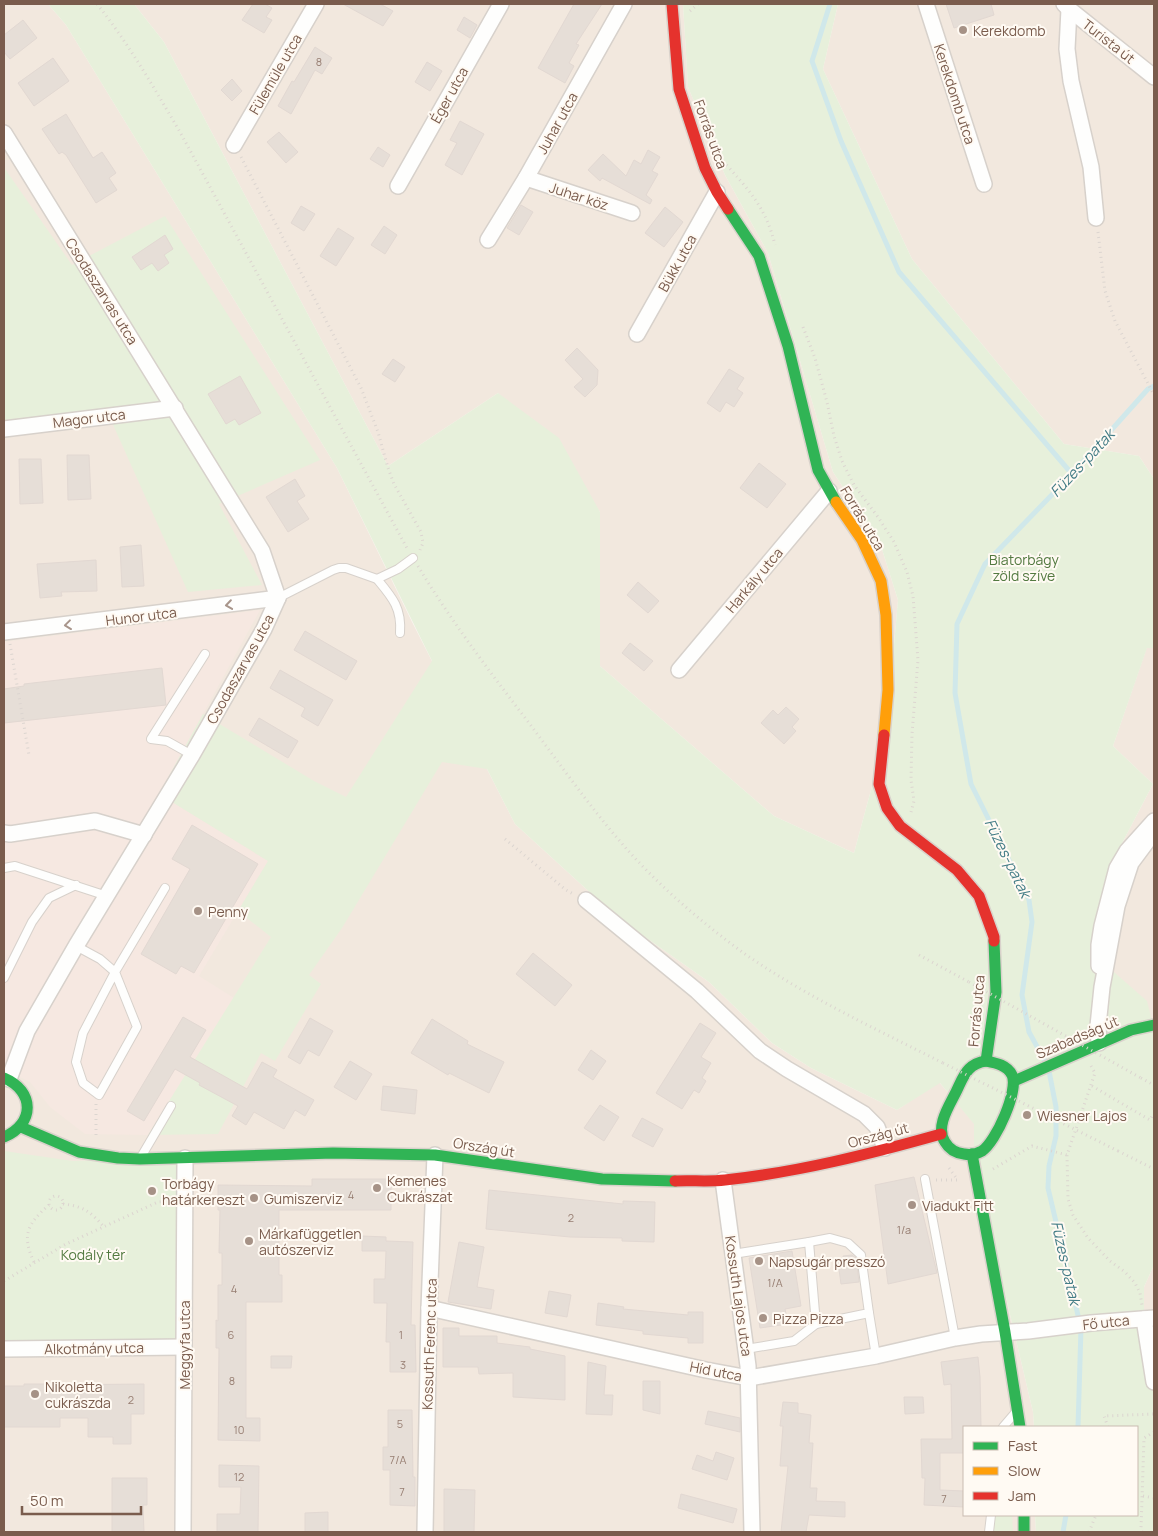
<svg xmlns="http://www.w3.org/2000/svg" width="1158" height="1536" font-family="Manrope,sans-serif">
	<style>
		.residential { fill: #f2e8de }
		.commercial { fill: #f6e8e1 }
		.green { fill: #e7f0db }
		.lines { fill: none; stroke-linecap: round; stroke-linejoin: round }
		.stream { stroke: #d0e8ea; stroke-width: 5 }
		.building { fill: #e6ded7; stroke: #e2d8d2 }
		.lane-casing { stroke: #d7d1cb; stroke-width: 10 }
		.street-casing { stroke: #d7d1cb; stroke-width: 18 }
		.fast-casing { stroke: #d9d2cb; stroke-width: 14 }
		.slow-casing { stroke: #d9d2cb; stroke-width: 14 }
		.jam-casing { stroke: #d9d2cb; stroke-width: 14 }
		.path { stroke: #dcd5d0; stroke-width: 3; stroke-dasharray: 1 4; stroke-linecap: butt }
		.lane { stroke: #fefefd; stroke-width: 8 }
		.street { stroke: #fefefd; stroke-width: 15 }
		.fast { stroke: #30b455; stroke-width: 11 }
		.slow { stroke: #ff9f0a; stroke-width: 11 }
		.jam { stroke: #e5322d; stroke-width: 11 }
		.path-bridge { stroke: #dcd5d0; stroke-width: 3; stroke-dasharray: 1 4; stroke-linecap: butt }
		.oneway { stroke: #a8958b }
		.poi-dot { fill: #a69286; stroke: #fffaf3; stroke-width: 2 }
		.labels { text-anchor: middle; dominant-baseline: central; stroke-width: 4; stroke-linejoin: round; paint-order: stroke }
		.number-label { font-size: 11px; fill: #977e72 }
		.poi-label { font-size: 14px; fill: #7a5c4d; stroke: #fffaf3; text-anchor: start }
		.street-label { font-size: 14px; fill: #7a5c4d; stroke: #fffaf3 }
		.park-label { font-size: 14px; fill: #537a41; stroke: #fffaf3 }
		.water-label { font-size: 15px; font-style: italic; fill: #437c86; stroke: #fffaf3 }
	</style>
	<rect width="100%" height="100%" fill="#f9f5f0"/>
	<g class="residential">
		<path d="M4,4H48L66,25L337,468L412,622L515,824L618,918L709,982L772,1043L811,1068L897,1110L939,1082L975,1124L974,1162L1033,1412L1034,1427H964V1515H1035L1036,1532H4Z"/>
		<path d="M134,4H683L688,87L725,175L768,253L833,472L880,543L898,600L886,734L854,853L774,816L600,666V512L498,393L388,466L164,42Z"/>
		<path d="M838,4H1154V479L1139,456L1064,444L912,259L823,69Z"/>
		<path d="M1147,647L1154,648V1029L1091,952L1118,851L1153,784L1113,746Z"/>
		<path d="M1154,1265V1382L1144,1319V1287Z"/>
	</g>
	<path class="commercial" d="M260,610L159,794L268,861L199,976L234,998L148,1135L85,1134L50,1107L30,1082L4,1069V642Z"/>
	<g class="green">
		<path d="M48,4H134L164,42L388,466L498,393L559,438L600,512V666L774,816L854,853L886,734L898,600L880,543L833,472L768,253L725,175L688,87L683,4H838L823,69L912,259L1064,444L1139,456L1154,479V648H1147L1113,746L1153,784L1118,851L1091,952L1147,1001L1154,1029V1265L1144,1287V1319L1154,1382V1532H1036L1035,1515H1137V1427H1034L1033,1412L974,1162V1124L940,1083L897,1110L811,1068L772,1043L709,982L618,918L515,824L487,769L442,762L342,928L309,975L321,984L275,1061L261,1053L218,1134L148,1135L271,937L238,911L268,861L159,794L203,714L314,781L346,797L432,661L337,468L66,25Z"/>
		<path d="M4,169H5L72,265L165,216L320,460L219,504L262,585L188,592L106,409L4,420Z"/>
		<path d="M4,1151L73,1161L185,1158L184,1347L4,1349Z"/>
		<path d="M995,1515H1012L1013,1532H992Z"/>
	</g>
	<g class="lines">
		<g class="stream">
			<path d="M830,4L812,61L841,141L899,272L1072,474"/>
			<path d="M1045,1061L1029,1032L1022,995L1032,922L1029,900L971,784L955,693L957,624L985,564L1072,474L1148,389L1154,386"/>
			<path d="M1049,1071L1056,1107V1136L1049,1166L1048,1188L1081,1328L1078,1427"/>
			<path d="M1063,1532L1066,1515"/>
		</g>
	</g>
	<g class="building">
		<path d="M253,4H265L272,8L266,17L272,20L264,33L242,20Z"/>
		<path d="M343,4H380L393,11L383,26Z"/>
		<path d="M574,4H602L576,44L579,45L569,63L574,66L565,83L538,68Z"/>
		<path d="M946,4H991L994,15L954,28Z"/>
		<path d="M464,17L477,25L470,38L457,30Z"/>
		<path d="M23,20L37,38L10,59L4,52V35Z"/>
		<path d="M315,47L332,58L322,74L315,70L291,114L278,106L292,81L294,82Z"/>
		<path d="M53,58L69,81L34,106L18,83Z"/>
		<path d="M427,62L442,71L430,91L415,82Z"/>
		<path d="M232,79L242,91L232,101L221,90Z"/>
		<path d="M66,114L93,158L102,152L116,173L109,178L117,190L96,203L66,155L62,152L59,154L42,129Z"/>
		<path d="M460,121L484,134L462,175L445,165L457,143L450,140Z"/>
		<path d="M279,132L298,152L286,163L267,142Z"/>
		<path d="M378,147L390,155L383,167L370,159Z"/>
		<path d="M648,150L660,157L652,171L658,174L646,195L652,200L650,204L602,178L600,181L588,170L603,154L626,176L634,160L641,164Z"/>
		<path d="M521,205L533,212L519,235L507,228Z"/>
		<path d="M301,206L315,214L304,231L291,223Z"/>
		<path d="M665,207L683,222L664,247L645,233Z"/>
		<path d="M384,226L397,235L385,254L371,245Z"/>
		<path d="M338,228L354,238L336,266L320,256Z"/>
		<path d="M165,235L173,249L164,255L169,263L158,271L152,263L141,270L132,257Z"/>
		<path d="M577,348L598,370L597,385L585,397L574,387L583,379L565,360Z"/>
		<path d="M393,359L405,367L395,382L382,374Z"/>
		<path d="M729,369L744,378L737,389L743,393L734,407L726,402L720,412L707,403Z"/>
		<path d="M240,376L261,413L239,425L235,419L226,424L208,394Z"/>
		<path d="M67,455H89L91,499L68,500Z"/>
		<path d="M19,459H41L43,503L20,504Z"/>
		<path d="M759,463L786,484L767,508L740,488Z"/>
		<path d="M295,479L305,496L297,501L309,519L288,532L266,497Z"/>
		<path d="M141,545L144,586L122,587L120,547Z"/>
		<path d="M96,560L97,591L61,592L62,596L40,598L37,564Z"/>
		<path d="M638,582L659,601L648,613L627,595Z"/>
		<path d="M305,631L357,661L346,680L294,650Z"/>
		<path d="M630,643L653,661L644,671L622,653Z"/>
		<path d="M162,668L166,705L4,723V689L24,686V684Z"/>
		<path d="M280,670L333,700L318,726L301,716L305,708L270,688Z"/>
		<path d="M786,707L799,719L792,727L796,731L784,744L761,723L773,710L778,715Z"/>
		<path d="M259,718L298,741L288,758L249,735Z"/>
		<path d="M192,825L258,864L194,973L181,966L176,974L141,954L190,869L172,859Z"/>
		<path d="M533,953L572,985L555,1006L516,974Z"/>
		<path d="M183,1017L206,1030L190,1057L247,1089L262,1062L277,1070L273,1077L314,1100L305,1116L295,1110L284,1129L254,1112L246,1125L232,1116L238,1106L199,1085L200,1083L175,1069L144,1121L127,1111Z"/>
		<path d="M310,1018L333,1031L319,1056L308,1050L300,1064L288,1057Z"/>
		<path d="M432,1019L468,1041L467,1044L504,1062L489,1093L449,1073L448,1075L411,1053Z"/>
		<path d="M700,1023L716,1033L701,1057L711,1063L702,1078L706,1081L699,1093L694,1090L682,1109L656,1093Z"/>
		<path d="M591,1050L606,1061L593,1080L578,1070Z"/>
		<path d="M350,1061L372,1074L356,1100L334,1087Z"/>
		<path d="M383,1086L417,1090L415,1114L381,1110Z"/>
		<path d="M600,1105L619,1117L604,1141L584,1128Z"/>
		<path d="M642,1118L663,1129L653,1147L632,1136Z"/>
		<path d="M914,1177L937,1273L888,1284L875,1185Z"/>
		<path d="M312,1179H391V1210H279V1275H282V1302H246V1418H260V1441L218,1440L219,1348H216V1320L218,1321V1285H222V1253H219L220,1210H218V1185L312,1186Z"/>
		<path d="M489,1190L623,1204V1201L655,1202L654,1242L622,1241V1238L570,1237L486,1229Z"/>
		<path d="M362,1236L386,1237V1241L413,1242L411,1325H415L416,1372H390V1342H386L387,1303H374V1279H385L386,1251H362Z"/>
		<path d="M459,1242L484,1247L477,1287L494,1290L491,1309L448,1302Z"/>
		<path d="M792,1251L801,1306L785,1309L788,1324L760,1328L749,1258Z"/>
		<path d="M852,1255L856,1258L859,1282L841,1284L838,1262L844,1261L843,1256Z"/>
		<path d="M549,1291L571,1295L567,1317L545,1313Z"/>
		<path d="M598,1303L624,1307L623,1309L688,1315V1312H703V1343H688V1338L643,1334V1331L596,1325Z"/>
		<path d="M443,1328H459V1336H497V1343L530,1347V1349L565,1356V1400L513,1397V1373L479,1374L478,1367H443Z"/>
		<path d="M271,1356H292L291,1368H271Z"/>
		<path d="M978,1357L980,1377L981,1427H964V1453H940V1490L964,1491V1507L924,1505L925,1478H922L921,1439H952L951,1384L944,1385L941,1362Z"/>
		<path d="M588,1362L606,1366L604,1395H613L612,1415L586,1414Z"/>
		<path d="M643,1381H660V1414L643,1410Z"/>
		<path d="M24,1384H52V1385L144,1384V1414H131V1444H113V1437H88V1418H60V1427H4V1386H24Z"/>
		<path d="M904,1397H923L924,1413L905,1414Z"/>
		<path d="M783,1402L798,1403V1413L811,1415L809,1443H813L810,1488H817L816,1501L845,1502V1517L809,1515L806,1532H781L788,1466H780L783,1426H780Z"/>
		<path d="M388,1410H412L413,1477H415V1506L390,1505V1470H383V1447H388Z"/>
		<path d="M708,1411L740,1418V1432L705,1424Z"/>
		<path d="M716,1452L734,1458L727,1480L692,1469L697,1455L713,1461Z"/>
		<path d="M219,1465L259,1466L258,1532H217V1514H240L241,1487H219Z"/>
		<path d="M112,1478H147V1505H143L144,1532H112Z"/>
		<path d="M444,1489L475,1490L474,1532H444Z"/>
		<path d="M681,1494L737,1509L733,1523L678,1508Z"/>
		<path d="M328,1512V1532H305V1513Z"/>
	</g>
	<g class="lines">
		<g class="lane-casing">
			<g id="lane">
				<path d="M377,579C392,597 402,608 400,633"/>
				<path d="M278,598L333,570L339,568H346L377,579L398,569L413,558"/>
				<path d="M192,755L167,741L151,739L205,654"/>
				<path d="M4,868L15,866L107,896"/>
				<path d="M76,946L100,959L115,972L137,1027L99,1095L83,1083L76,1062L83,1033L115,972L165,888"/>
				<path d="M4,978L32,922L49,898L76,885"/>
				<path d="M141,1157L171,1106"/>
				<path d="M925,1179L955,1338"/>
				<path d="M809,1242L830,1238L848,1243L861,1255L869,1313L816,1324"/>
				<path d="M733,1254L809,1242L816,1324L794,1341L746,1349"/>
				<path d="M869,1313L876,1356"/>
				<path d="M1003,1427L1015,1413"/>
				<path d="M989,1532L991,1515"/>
			</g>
		</g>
		<g class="street-casing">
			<g id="street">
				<path d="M926,4L984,184"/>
				<path d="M1064,4L1069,9L1154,77"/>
				<path d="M1069,9L1067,49L1071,81L1091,167L1096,218"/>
				<path d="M4,133L262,551L278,598L264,629L192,755L76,946L27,1031L9,1079"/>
				<path d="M234,145L316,4"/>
				<path d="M526,178L632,213"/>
				<path d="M398,186L501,4"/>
				<path d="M488,240L526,178L624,4"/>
				<path d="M637,334L717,192"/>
				<path d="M4,429L175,408"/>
				<path d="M4,632L278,598"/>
				<path d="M679,670L829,491"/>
				<path d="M4,833L10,834L95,821L144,835"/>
				<path d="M586,900L697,991L760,1051L787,1069L864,1114L877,1127L885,1148"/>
				<path d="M1099,966V945L1102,926L1117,868L1127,851L1154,821"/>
				<path d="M1099,1043L1098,1026L1102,987L1117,906L1131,863L1154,832"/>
				<path d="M723,1180L748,1366L752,1532"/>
				<path d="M429,1308L706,1370L749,1378L876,1356L955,1338L981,1334L1028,1331L1091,1323L1154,1318"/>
				<path d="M1144,1319L1154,1382"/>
				<path d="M4,1349L184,1347"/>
				<path d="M183,1532L185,1158"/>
				<path d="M425,1532L429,1308L435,1155"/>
			</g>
		</g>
		<g class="fast-casing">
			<g id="fast">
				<path d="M728,209L759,256L788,346L818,470L836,502"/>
				<path d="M986,1061L996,992L994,941"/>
				<path d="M986,1061C996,1063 1007,1065 1012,1075C1019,1090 996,1142 982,1151C977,1154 970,1155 964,1154C956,1153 949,1149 945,1142C935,1127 949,1106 956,1092C960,1084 963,1075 969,1069C974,1064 979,1062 986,1061Z"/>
				<path d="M4,1078C35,1091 35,1124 4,1137"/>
				<path d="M1014,1081L1131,1030L1154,1025"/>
				<path d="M21,1127L79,1152L118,1158L140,1159L333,1153L435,1155L602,1179L675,1181"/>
				<path d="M972,1154L1005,1332L1020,1427"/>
				<path d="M1024,1515V1532"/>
			</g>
		</g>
		<g class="slow-casing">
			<path id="slow" d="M836,502L862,540L881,581L886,615L888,690L884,735"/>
		</g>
		<g class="jam-casing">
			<g id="jam">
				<path d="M672,4L679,89L705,168L717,192L728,209"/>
				<path d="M884,735L879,784L887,808L900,826L957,870L979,896L994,937V941"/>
				<path d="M675,1181C691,1180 708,1182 725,1180C799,1172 870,1154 941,1134"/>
			</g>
		</g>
		<g class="path">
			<path d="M97,4C129,44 154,88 180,132L408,550"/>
			<path d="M690,11L698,4"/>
			<path d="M241,157L361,388L378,432L388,468L394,484L421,532L423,543L420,550"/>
			<path d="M723,161C748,189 766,207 775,245"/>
			<path d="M1098,232L1105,291L1115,321L1154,395"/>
			<path d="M803,327L815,358L827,402L834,436L842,461L854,485L878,517L894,542L907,572L913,596L918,660L912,734L911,780L914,801L911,812"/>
			<path d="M418,566C451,621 490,672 529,723C560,764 590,807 624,846C659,886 701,922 745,954C807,997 876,1029 943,1063"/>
			<path d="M10,644L29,755"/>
			<path d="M505,839L566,890L575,895"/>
			<path d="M919,955L969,982"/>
			<path d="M1091,1066L1095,1073L1067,1155L1068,1199L1073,1215L1088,1238L1110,1261L1125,1272L1135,1283L1140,1293L1142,1305"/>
			<path d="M1141,1078L1154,1085"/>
			<path d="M1092,1086L1150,1120L1152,1116L1154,1117"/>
			<path d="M96,1104V1138"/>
			<path d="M1118,1151L1154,1169"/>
			<path d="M949,1168L957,1179"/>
			<path d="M993,1169L1032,1146L1067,1155"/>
			<path d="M936,1180H957"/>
			<circle cx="56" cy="1203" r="7"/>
			<path d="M63,1204C83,1206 91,1212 104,1227"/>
			<path d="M34,1262C21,1235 28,1223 49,1205"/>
			<path d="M4,1281L66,1244L158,1202L171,1201"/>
			<path d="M1108,1427L1104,1416L1154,1414"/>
			<path d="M1143,1496L1154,1498"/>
			<path d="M1089,1532L1096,1515"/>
			<path d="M1142,1532L1141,1529L1144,1438L1154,1432"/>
		</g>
		<use href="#lane" class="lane"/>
		<use href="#street" class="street"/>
		<use href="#fast" class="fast"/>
		<use href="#slow" class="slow"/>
		<use href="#jam" class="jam"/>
		<g class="path-bridge">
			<path d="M969,982L1141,1078"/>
			<path d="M943,1063L1118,1151"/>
		</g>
	</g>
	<defs><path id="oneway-chevron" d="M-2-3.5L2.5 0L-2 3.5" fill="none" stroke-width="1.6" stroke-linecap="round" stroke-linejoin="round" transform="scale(1.25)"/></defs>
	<g class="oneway">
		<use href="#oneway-chevron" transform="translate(229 605) rotate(172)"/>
		<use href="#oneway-chevron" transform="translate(68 625) rotate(173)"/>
	</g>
	<g class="poi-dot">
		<circle cx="963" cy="30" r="5"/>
		<circle cx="198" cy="911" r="5"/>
		<circle cx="1027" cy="1115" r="5"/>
		<circle cx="377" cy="1188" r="5"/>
		<circle cx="152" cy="1191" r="5"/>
		<circle cx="254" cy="1198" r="5"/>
		<circle cx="912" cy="1205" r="5"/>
		<circle cx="249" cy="1241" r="5"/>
		<circle cx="759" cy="1261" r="5"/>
		<circle cx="763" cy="1318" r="5"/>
		<circle cx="35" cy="1394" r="5"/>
	</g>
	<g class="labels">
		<g class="number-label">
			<text x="319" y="61">8</text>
			<text x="351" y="1194">4</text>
			<text x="571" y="1217">2</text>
			<text x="904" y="1229">1/a</text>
			<text x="775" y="1282">1/A</text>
			<text x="234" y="1288">4</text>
			<text x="231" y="1334">6</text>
			<text x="401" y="1334">1</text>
			<text x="403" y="1364">3</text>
			<text x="232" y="1380">8</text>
			<text x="131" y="1399">2</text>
			<text x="400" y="1423">5</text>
			<text x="239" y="1429">10</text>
			<text x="398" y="1459">7/A</text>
			<text x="239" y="1476">12</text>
			<text x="402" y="1491">7</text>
			<text x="944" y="1498">7</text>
		</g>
		<g class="poi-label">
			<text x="973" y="30">Kerekdomb</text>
			<text x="208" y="911">Penny</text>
			<text x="1037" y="1115">Wiesner Lajos</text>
			<text x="387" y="1180">Kemenes<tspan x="387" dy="16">Cukrászat</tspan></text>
			<text x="162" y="1183">Torbágy<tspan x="162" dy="16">határkereszt</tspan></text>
			<text x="264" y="1198">Gumiszerviz</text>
			<text x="922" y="1205">Viadukt Fitt</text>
			<text x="259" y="1233">Márkafüggetlen<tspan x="259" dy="16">autószerviz</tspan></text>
			<text x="769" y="1261">Napsugár presszó</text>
			<text x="773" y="1318">Pizza Pizza</text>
			<text x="45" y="1386">Nikoletta<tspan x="45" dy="16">cukrászda</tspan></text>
		</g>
		<g class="street-label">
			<text transform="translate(1109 41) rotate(38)">Turista út</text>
			<text transform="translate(275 74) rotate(-60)">Fülemüle utca</text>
			<text transform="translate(955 94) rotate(72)">Kerekdomb utca</text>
			<text transform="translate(449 95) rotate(-61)">Éger utca</text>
			<text transform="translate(557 123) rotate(-61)">Juhar utca</text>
			<text transform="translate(711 134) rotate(70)">Forrás utca</text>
			<text transform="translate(579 196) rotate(18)">Juhar köz</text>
			<text transform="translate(677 263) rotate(-61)">Bükk utca</text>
			<text transform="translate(102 291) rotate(58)">Csodaszarvas utca</text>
			<text transform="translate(89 418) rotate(-7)">Magor utca</text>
			<text transform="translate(863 518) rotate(59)">Forrás utca</text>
			<text transform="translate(754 580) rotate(-50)">Harkály utca</text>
			<text transform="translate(141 616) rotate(-7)">Hunor utca</text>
			<text transform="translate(240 669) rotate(-61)">Csodaszarvas utca</text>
			<text transform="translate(976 1011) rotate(-85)">Forrás utca</text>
			<text transform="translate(1077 1037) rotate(-23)">Szabadság út</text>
			<text transform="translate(878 1135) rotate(-15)">Ország út</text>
			<text transform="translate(484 1147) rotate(9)">Ország út</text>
			<text transform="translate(739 1296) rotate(82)">Kossuth Lajos utca</text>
			<text transform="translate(1106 1322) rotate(-6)">Fő utca</text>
			<text transform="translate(429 1344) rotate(-88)">Kossuth Ferenc utca</text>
			<text transform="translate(184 1345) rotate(-90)">Meggyfa utca</text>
			<text transform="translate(94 1348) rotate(-1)">Alkotmány utca</text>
			<text transform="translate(716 1371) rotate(11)">Híd utca</text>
		</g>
		<g class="park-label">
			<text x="1024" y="559">Biatorbágy<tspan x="1024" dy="16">zöld szíve</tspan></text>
			<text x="93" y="1254">Kodály tér</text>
		</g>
		<g class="water-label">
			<text transform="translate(1082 463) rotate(-47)">Füzes-patak</text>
			<text transform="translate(1008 858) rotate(64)">Füzes-patak</text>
			<text transform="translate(1066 1263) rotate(77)">Füzes-patak</text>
		</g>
	</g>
	<rect width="1158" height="1536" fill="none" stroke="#7a5c4d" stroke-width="10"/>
	<rect x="963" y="1426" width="175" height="90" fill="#fffaf3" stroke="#cabbb1"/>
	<rect x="973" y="1442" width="25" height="8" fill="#30b455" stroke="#cabbb1"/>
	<text x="1008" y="1451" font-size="15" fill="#7a5c4d">Fast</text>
	<rect x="973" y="1467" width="25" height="8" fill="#ff9f0a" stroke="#cabbb1"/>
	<text x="1008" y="1476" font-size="15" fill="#7a5c4d">Slow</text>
	<rect x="973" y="1492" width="25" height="8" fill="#e5322d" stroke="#cabbb1"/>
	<text x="1008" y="1501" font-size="15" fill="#7a5c4d">Jam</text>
	<path d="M22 1506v8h119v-8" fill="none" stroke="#7a5c4d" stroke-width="2.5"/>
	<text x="30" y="1506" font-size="15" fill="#7a5c4d" stroke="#fffaf3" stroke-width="4" paint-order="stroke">50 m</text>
</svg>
